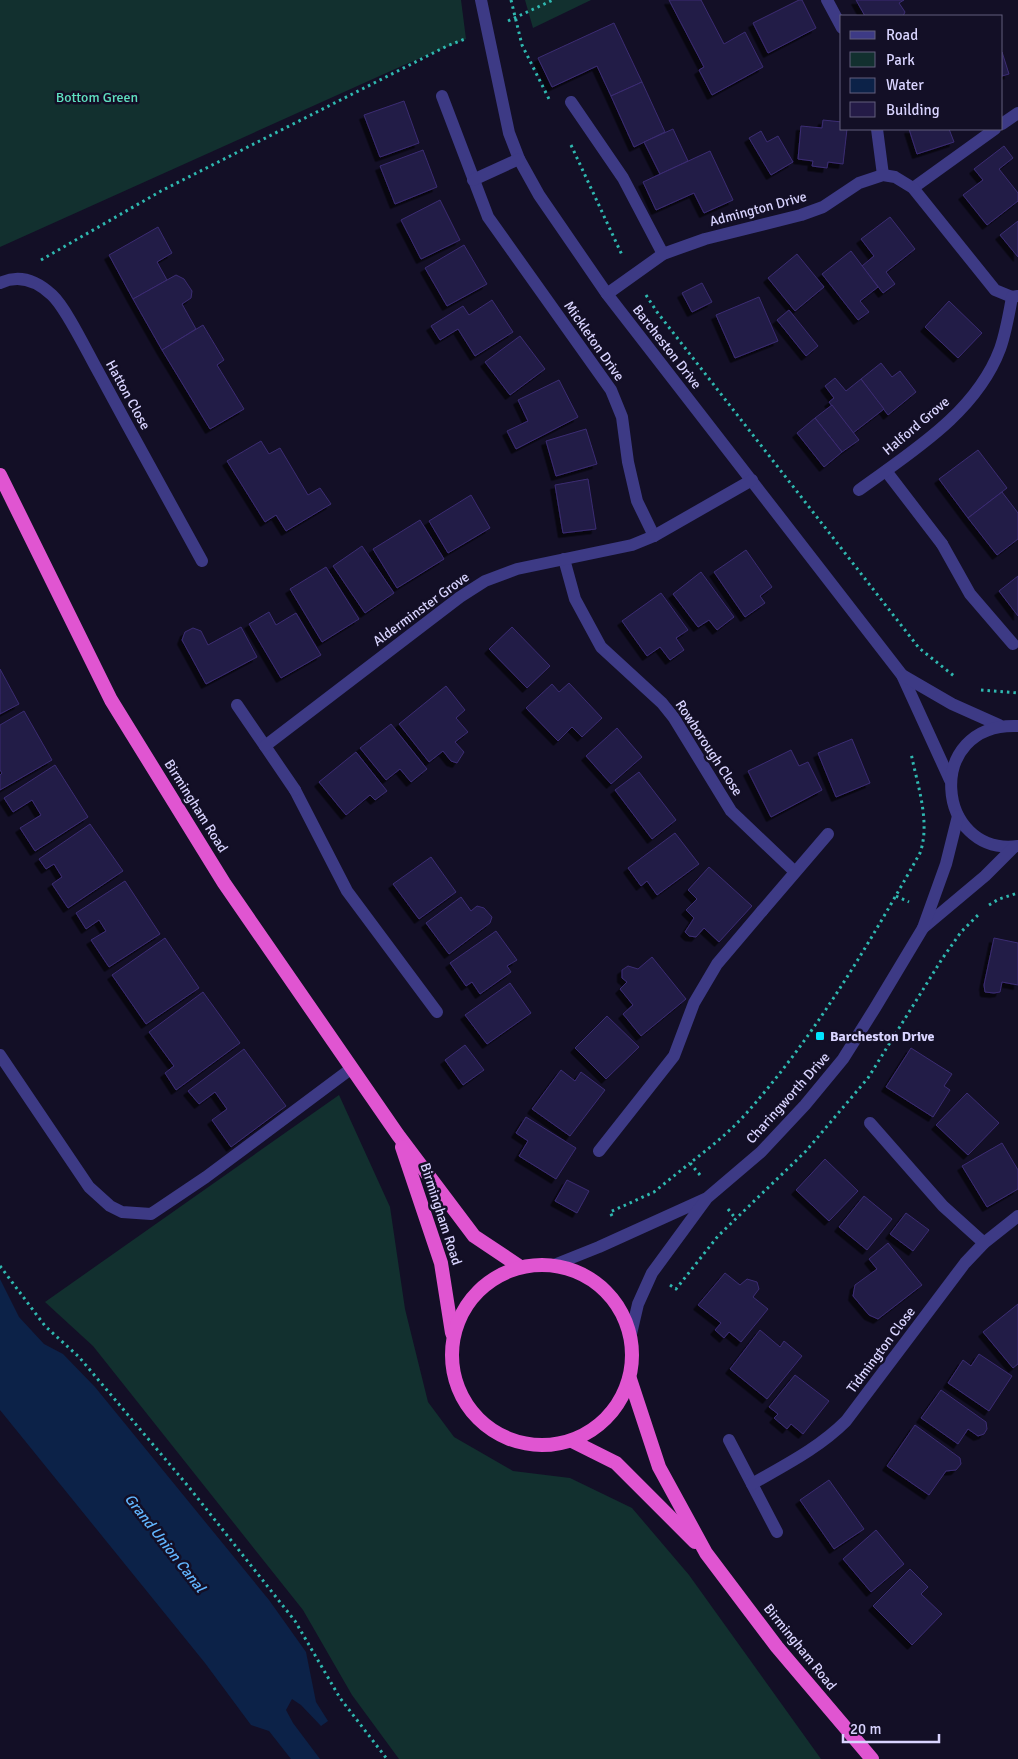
<svg xmlns="http://www.w3.org/2000/svg" width="1018" height="1759" font-family="Signika,sans-serif">
	<style>
		.green { fill: #12302f }
		.water { fill: #0c2248 }
		.building { fill: #241b47; stroke: #3b2d73; filter: url(#shadow) }
		.lines { fill: none; stroke-linecap: round; stroke-linejoin: round }
		.path { stroke: #2fb8b0; stroke-width: 3; stroke-dasharray: 2.5 4; stroke-linecap: butt }
		.service { stroke: #3d3a85; stroke-width: 12 }
		.minor { stroke: #3d3a85; stroke-width: 12 }
		.trunk { stroke: #e055d1; stroke-width: 14 }
		.poi-dot { fill: #00e5ff; stroke: #130f26; stroke-width: 2 }
		.labels { text-anchor: middle; dominant-baseline: central; stroke-width: 5; stroke-linejoin: round; paint-order: stroke }
		.park-label { font-size: 14px; fill: #5fe0c0; stroke: #130f26 }
		.street-label { font-size: 14px; fill: #d9d4ff; stroke: #130f26 }
		.poi-label { font-size: 14px; font-weight: bold; fill: #d9d4ff; stroke: #130f26; text-anchor: start }
		.water-label { font-size: 15px; font-style: italic; fill: #62b6ff; stroke: #130f26 }
	</style>
	<defs>
		<filter id="shadow"><feDropShadow dx="-4.5" dy="4.5" stdDeviation="0" flood-color="#0009"/></filter>
	</defs>
	<rect width="100%" height="100%" fill="#130f26"/>
	<g class="green">
		<path d="M0,0H461L466,39L404,65L0,247Z"/>
		<path d="M525,0H591L533,28Z"/>
		<path d="M339,1095L390,1207L405,1309L428,1402L454,1437L513,1471L570,1478L632,1508L689,1575L821,1759H399L352,1695L303,1610L93,1346L45,1302Z"/>
	</g>
	<path class="water" d="M0,1279L19,1317L44,1344L63,1354L95,1387L269,1600L306,1652L316,1702L328,1721L321,1726L301,1705L292,1699L286,1710L293,1723L320,1759H291L269,1731L251,1725L205,1663L0,1410Z"/>
	<g class="building">
		<path d="M669,0H701L724,44L745,32L763,67L712,95L699,70L704,67Z"/>
		<path d="M799,0H802L816,28L768,53L753,23Z"/>
		<path d="M856,0H904L899,3L905,12L903,16H865Z"/>
		<path d="M614,23L642,82L611,96L597,66L552,87L538,58Z"/>
		<path d="M1002,52L1009,74L1002,76Z"/>
		<path d="M642,82L665,132L634,147L611,96Z"/>
		<path d="M404,101L419,143L380,157L364,115Z"/>
		<path d="M823,120L842,122V129H847L843,164L828,162L827,168L812,166L813,161L798,159L801,126L822,128Z"/>
		<path d="M673,129L688,161L660,174L644,142Z"/>
		<path d="M909,129H949L954,142L917,154Z"/>
		<path d="M761,131L767,142L778,136L793,162L771,175L749,138Z"/>
		<path d="M1004,146L1013,158L999,169L1018,193V201L987,225L963,195L983,180L974,169Z"/>
		<path d="M423,150L437,187L395,204L380,166Z"/>
		<path d="M710,151L733,200L704,213L694,193L656,210L643,182Z"/>
		<path d="M440,200L460,240L421,259L401,220Z"/>
		<path d="M890,217L915,249L886,272L895,284L883,293L862,266L874,256L861,239Z"/>
		<path d="M1018,221V257L1000,235Z"/>
		<path d="M158,227L172,253L157,262L167,280L133,299L109,255Z"/>
		<path d="M464,245L487,284L447,306L425,268Z"/>
		<path d="M851,251L878,287L860,301L869,312L858,320L822,274Z"/>
		<path d="M797,254L824,287L795,311L768,278Z"/>
		<path d="M176,275L184,279L192,291L191,298L182,304L196,329L162,350L133,299Z"/>
		<path d="M702,283L712,302L692,312L682,293Z"/>
		<path d="M759,297L778,341L735,358L716,315Z"/>
		<path d="M492,300L513,332L475,356L458,329L440,340L431,326L463,306L469,315Z"/>
		<path d="M949,301L982,333L958,358L925,327Z"/>
		<path d="M789,310L818,346L806,356L777,320Z"/>
		<path d="M203,325L224,360L217,365L244,409L210,429L162,350Z"/>
		<path d="M520,336L545,369L510,395L485,362Z"/>
		<path d="M881,363L892,377L900,371L916,392L888,415L861,379Z"/>
		<path d="M835,378L846,391L861,379L884,409L853,433L829,402L834,398L825,386Z"/>
		<path d="M559,380L578,417L516,449L507,431L528,421L518,400Z"/>
		<path d="M832,405L859,440L842,452L815,418Z"/>
		<path d="M815,418L842,452L824,467L797,433Z"/>
		<path d="M586,429L597,464L556,476L546,441Z"/>
		<path d="M261,441L269,454L280,448L308,495L320,488L331,504L286,531L276,515L265,522L227,461Z"/>
		<path d="M978,450L1007,488L968,518L939,479Z"/>
		<path d="M588,479L596,529L563,533L555,485Z"/>
		<path d="M1002,492L1018,513V539L997,555L968,518Z"/>
		<path d="M471,495L490,528L448,553L429,521Z"/>
		<path d="M420,520L444,559L397,588L373,549Z"/>
		<path d="M362,546L394,593L365,613L333,566Z"/>
		<path d="M746,550L772,587L760,596L765,603L745,617L714,572Z"/>
		<path d="M326,567L359,619L322,642L290,589Z"/>
		<path d="M701,572L734,617L717,630L709,620L698,627L673,594Z"/>
		<path d="M1018,576V616L999,591Z"/>
		<path d="M661,593L688,630L676,638L684,650L670,660L660,647L647,656L622,621Z"/>
		<path d="M269,612L276,625L296,613L321,655L281,678L249,624Z"/>
		<path d="M241,627L257,657L206,684L182,640L185,632L193,628L201,631L208,645Z"/>
		<path d="M512,627L550,666L527,688L489,649Z"/>
		<path d="M0,669L19,704L0,714Z"/>
		<path d="M569,683L602,718L582,737L572,727L558,741L526,708L552,684L559,692Z"/>
		<path d="M446,686L465,710L456,718L468,732L455,742L464,752L457,763L451,761L443,751L429,762L399,724Z"/>
		<path d="M24,711L52,760L0,790V775L2,773L0,770V725Z"/>
		<path d="M391,724L427,769L411,782L400,769L386,780L360,748Z"/>
		<path d="M617,728L642,757L611,784L586,756Z"/>
		<path d="M852,739L870,783L836,797L818,753Z"/>
		<path d="M791,750L799,766L808,762L822,790L771,817L748,771Z"/>
		<path d="M356,752L387,791L375,800L370,795L346,815L319,782Z"/>
		<path d="M55,765L88,817L35,851L20,828L41,815L32,800L13,812L4,798Z"/>
		<path d="M639,772L676,820L652,839L615,790Z"/>
		<path d="M90,824L123,871L68,908L52,884L62,877L54,864L46,869L39,859Z"/>
		<path d="M675,833L699,864L657,895L647,881L641,886L628,868Z"/>
		<path d="M431,857L456,892L419,919L393,884Z"/>
		<path d="M709,867L752,906L719,942L704,928L696,937L689,936L685,932L694,918L686,910L697,899L688,890Z"/>
		<path d="M125,881L160,934L109,967L91,940L106,931L99,920L86,929L76,913Z"/>
		<path d="M461,897L471,911L477,906L484,908L492,917L490,923L449,954L426,923Z"/>
		<path d="M496,931L517,960L507,966L511,972L480,994L472,982L466,986L450,963Z"/>
		<path d="M165,938L199,988L146,1024L112,975Z"/>
		<path d="M994,938L1018,943V985L1002,982L1000,992L994,993L985,992L984,985Z"/>
		<path d="M652,957L686,999L641,1036L623,1014L633,1005L620,989L627,982L622,978V970L628,966L638,969Z"/>
		<path d="M510,983L531,1013L487,1044L465,1015Z"/>
		<path d="M203,992L240,1043L176,1090L165,1073L174,1066L149,1032Z"/>
		<path d="M607,1016L639,1047L606,1079L575,1048Z"/>
		<path d="M465,1045L484,1070L463,1085L445,1060Z"/>
		<path d="M911,1048L952,1074L944,1086L950,1090L933,1117L886,1087Z"/>
		<path d="M244,1049L286,1106L231,1147L212,1120L227,1109L215,1092L199,1104L188,1091Z"/>
		<path d="M561,1070L575,1081L581,1072L605,1090L570,1136L532,1109Z"/>
		<path d="M967,1093L999,1123L968,1155L936,1125Z"/>
		<path d="M526,1117L576,1148L556,1179L519,1156L528,1141L516,1133Z"/>
		<path d="M1002,1143L1018,1170V1189L987,1207L962,1166Z"/>
		<path d="M825,1159L858,1191L829,1221L796,1190Z"/>
		<path d="M567,1180L589,1191L577,1213L555,1201Z"/>
		<path d="M864,1196L892,1219L867,1250L839,1227Z"/>
		<path d="M906,1213L929,1230L913,1251L890,1234Z"/>
		<path d="M888,1243L922,1285L878,1319L869,1315L853,1296L855,1285L877,1269L869,1259Z"/>
		<path d="M725,1273L740,1285L747,1279L757,1282L759,1289L753,1297L768,1309L741,1342L729,1332L724,1338L715,1330L721,1323L698,1305Z"/>
		<path d="M1018,1304V1364L1013,1368L983,1332Z"/>
		<path d="M760,1330L780,1347L784,1341L802,1356L767,1399L730,1369Z"/>
		<path d="M979,1354L1012,1376L989,1411L948,1383L963,1360L971,1366Z"/>
		<path d="M795,1375L829,1401L803,1434L791,1424L787,1429L774,1418L778,1414L769,1407Z"/>
		<path d="M941,1390L986,1422L987,1429L984,1434L978,1436L968,1429L958,1444L921,1418Z"/>
		<path d="M915,1425L960,1458L961,1464L956,1470L946,1471L929,1495L887,1466Z"/>
		<path d="M829,1480L864,1529L834,1549L800,1500Z"/>
		<path d="M876,1530L904,1564L871,1592L843,1559Z"/>
		<path d="M910,1569L928,1587L921,1594L942,1614L912,1645L873,1606Z"/>
	</g>
	<g class="lines">
		<g class="path">
			<path d="M511,0L522,45L549,99"/>
			<path d="M508,21L553,0"/>
			<path d="M571,145L622,255"/>
			<path d="M41,260L161,191L447,46L465,39"/>
			<path d="M646,295L657,312L919,648L954,676"/>
			<path d="M981,690L1018,693"/>
			<path d="M896,896L909,902"/>
			<path d="M989,905L999,899L1018,893"/>
			<path d="M700,1175L690,1163C708,1149 726,1135 742,1118C813,1040 869,944 920,853C931,822 917,784 911,753"/>
			<path d="M728,1209L736,1219"/>
			<path d="M612,1216L610,1212L654,1192L690,1163"/>
			<path d="M0,1266L45,1326L79,1357L188,1486L295,1621L340,1698L387,1759"/>
			<path d="M670,1285L676,1289L718,1236L806,1151L868,1078L942,959L961,932L979,914"/>
		</g>
		<g class="service">
			<path d="M571,102L623,178L663,254"/>
			<path d="M1002,124L1018,113"/>
			<path d="M913,188L995,129"/>
			<path d="M942,544L970,594L1013,644"/>
			<path d="M295,790L347,891L437,1012"/>
			<path d="M0,1055L89,1187L110,1206L122,1212L151,1214L206,1177L352,1068"/>
			<path d="M870,1123L943,1206L984,1243"/>
			<path d="M599,1151L674,1056L694,1003L717,964L762,911"/>
		</g>
		<g class="minor">
			<path d="M481,0L509,133L519,159L539,195L607,294L902,675L950,780"/>
			<path d="M827,0L842,28"/>
			<path d="M442,96L488,217L611,390L622,417L628,462L637,501L654,536"/>
			<path d="M877,129L883,175"/>
			<path d="M473,180L519,159"/>
			<path d="M0,283C19,274 37,281 52,295C67,309 88,354 99,373C133,436 168,499 202,561"/>
			<path d="M607,294L663,254L705,239L801,215L823,207L859,183L883,175L895,177L913,188L995,290L1012,297L1018,296"/>
			<path d="M886,471L942,544"/>
			<path d="M859,490C911,452 976,413 1000,349C1006,332 1009,314 1012,297"/>
			<path d="M564,559L575,599L601,647L662,703L674,718L731,811L794,871"/>
			<path d="M902,675L952,704L999,725"/>
			<path d="M237,705L295,790"/>
			<path d="M1018,726C923,722 935,857 1018,846"/>
			<path d="M265,746L460,597L485,581L517,569L632,545L654,536L752,480"/>
			<path d="M762,911L828,834"/>
			<path d="M923,928L985,876L1014,847"/>
			<path d="M554,1265L599,1247L705,1199"/>
			<path d="M631,1334L638,1304L652,1273L707,1198L761,1152L805,1105L843,1059L875,1008L923,928L946,864L958,816"/>
			<path d="M729,1440L777,1532"/>
			<path d="M752,1484C785,1465 819,1448 846,1421L965,1263L984,1243L1018,1216"/>
		</g>
		<g class="trunk">
			<path d="M0,475L111,700L224,883L398,1135L474,1236L519,1266"/>
			<path d="M402,1147L441,1263L452,1333"/>
			<circle cx="542" cy="1355" r="90"/>
			<path d="M630,1379L659,1467L706,1553L777,1647L872,1759"/>
			<path d="M572,1441L616,1463L695,1542"/>
		</g>
	</g>
	<rect class="poi-dot" x="815" y="1031" width="10" height="10" rx="2.5"/>
	<g class="labels">
		<g class="park-label">
			<text x="97" y="97">Bottom Green</text>
		</g>
		<g class="street-label">
			<text transform="translate(758 209) rotate(-15)">Admington Drive</text>
			<text transform="translate(594 341) rotate(55)">Mickleton Drive</text>
			<text transform="translate(667 347) rotate(52)">Barcheston Drive</text>
			<text transform="translate(128 395) rotate(61)">Hatton Close</text>
			<text transform="translate(916 426) rotate(-40)">Halford Grove</text>
			<text transform="translate(421 609) rotate(-36)">Alderminster Grove</text>
			<text transform="translate(709 748) rotate(57)">Rowborough Close</text>
			<text transform="translate(196 806) rotate(58)">Birmingham Road</text>
			<text transform="translate(788 1098) rotate(-48)">Charingworth Drive</text>
			<text transform="translate(441 1214) rotate(72)">Birmingham Road</text>
			<text transform="translate(881 1350) rotate(-53)">Tidmington Close</text>
			<text transform="translate(800 1647) rotate(51)">Birmingham Road</text>
		</g>
		<g class="poi-label">
			<text x="830" y="1036">Barcheston Drive</text>
		</g>
		<g class="water-label">
			<text transform="translate(165 1543) rotate(52)">Grand Union Canal</text>
		</g>
	</g>
	<rect x="840" y="15" width="162" height="115" fill="#130f26" stroke="#625e7d"/>
	<rect x="850" y="31" width="25" height="8" fill="#3d3a85" stroke="#625e7d"/>
	<text x="886" y="40" font-size="15" fill="#d9d4ff">Road</text>
	<rect x="850" y="52" width="25" height="15" fill="#12302f" stroke="#625e7d"/>
	<text x="886" y="65" font-size="15" fill="#d9d4ff">Park</text>
	<rect x="850" y="78" width="25" height="15" fill="#0c2248" stroke="#625e7d"/>
	<text x="886" y="90" font-size="15" fill="#d9d4ff">Water</text>
	<rect x="850" y="102" width="25" height="15" fill="#241b47" stroke="#625e7d"/>
	<text x="886" y="115" font-size="15" fill="#d9d4ff">Building</text>
	<path d="M843 1734v8h96v-8" fill="none" stroke="#d9d4ff" stroke-width="2.5"/>
	<text x="850" y="1734" font-size="15" fill="#d9d4ff" stroke="#130f26" stroke-width="4" paint-order="stroke">20 m</text>
</svg>
